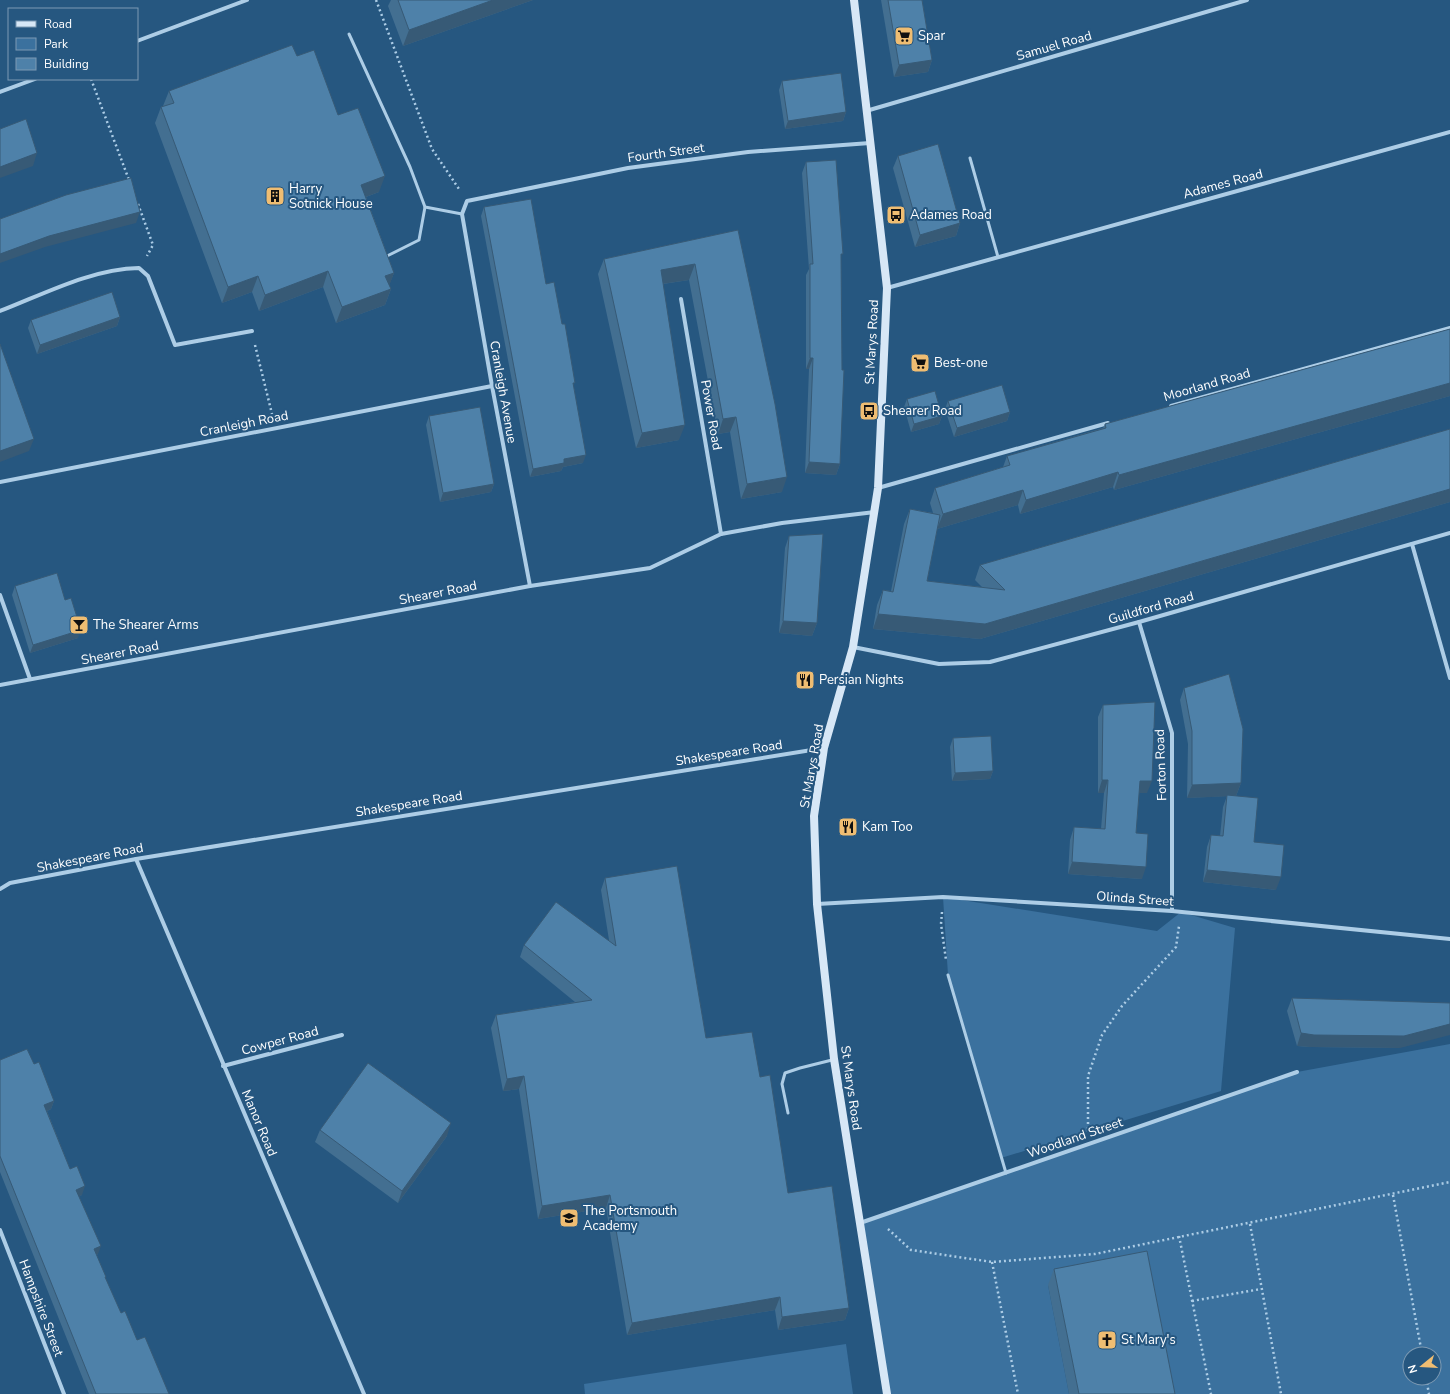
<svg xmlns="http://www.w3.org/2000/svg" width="1450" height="1394" font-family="'Nunito Sans',sans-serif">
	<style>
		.green { fill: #3b719e; fill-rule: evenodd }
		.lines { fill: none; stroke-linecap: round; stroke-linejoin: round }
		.path { stroke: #adcde6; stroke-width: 2.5; stroke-dasharray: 2 3; stroke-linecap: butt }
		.lane { stroke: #adcde6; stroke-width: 3 }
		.street { stroke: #adcde6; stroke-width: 4 }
		.secondary { stroke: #d7e7f6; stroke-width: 8 }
		.wall { fill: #436f91 }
		.shaded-wall { fill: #375a76 }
		.building { fill: #4e81a9; stroke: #375a76 }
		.labels { text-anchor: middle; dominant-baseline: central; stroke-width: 4; stroke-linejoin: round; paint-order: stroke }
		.poi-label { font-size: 13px; fill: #fff; stroke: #265780; text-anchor: start }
		.street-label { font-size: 13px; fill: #fff; stroke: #265780 }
	</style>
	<rect width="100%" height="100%" fill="#265780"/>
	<g class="green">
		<path d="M943,897L1157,931L1181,912L1235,928L1221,1091L1001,1158L948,975Z"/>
		<path d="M1450,1044V1394H1166L1048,1285L1069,1394H887L859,1223L1297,1072ZM1410,1354H1434V1378H1410Z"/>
		<path d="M846,1344L853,1394H585L584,1384Z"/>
	</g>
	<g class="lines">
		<g class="path">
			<path d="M376,0L432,149L459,189"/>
			<path d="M91,79L129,180"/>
			<path d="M138,204L153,245L147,256"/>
			<path d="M255,345L272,414"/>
			<path d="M942,912L941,924L946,960"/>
			<path d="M1088,1129V1076L1102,1035L1122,1006L1176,947L1179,926"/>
			<path d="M1393,1195L1422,1354"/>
			<path d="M1250,1224L1281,1394"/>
			<path d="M888,1229L911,1250L992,1262L1095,1254L1450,1182"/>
			<path d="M1179,1236L1211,1394"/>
			<path d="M992,1262L1018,1394"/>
			<path d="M1192,1301L1261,1289"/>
			<path d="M1426,1378L1429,1394"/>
		</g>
		<g class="lane">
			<path d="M349,34L410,167L425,207L462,214"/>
			<path d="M970,158L998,257"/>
			<path d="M385,257L419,240L425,207"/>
			<path d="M948,975L1006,1173"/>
			<path d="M788,1113L782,1084L785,1073L800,1068L832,1060"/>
		</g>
		<g class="street">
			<path d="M137,41L247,0"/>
			<path d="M0,92L35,79"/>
			<path d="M866,111L1247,0"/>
			<path d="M887,288L1450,132"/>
			<path d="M681,299L721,534"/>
			<path d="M0,311C44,294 91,269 139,268L148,276L175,345L252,331"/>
			<path d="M1171,406L1450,328"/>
			<path d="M0,482L492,386"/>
			<path d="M878,488L1108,423"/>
			<path d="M1412,544L1450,678"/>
			<path d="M530,586L492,386L462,214L467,201L628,168L748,152L870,143"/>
			<path d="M0,595L30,679"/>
			<path d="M1139,622L1172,733V911"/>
			<path d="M853,647L939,664L990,662L1139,622L1450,533"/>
			<path d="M0,685L530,586L650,568L721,534L782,523L875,512"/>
			<path d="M136,859L364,1394"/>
			<path d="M0,889L10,883L136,859L824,748"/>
			<path d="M817,904L943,897L1172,911L1450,939"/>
			<path d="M223,1066L342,1035"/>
			<path d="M860,1223L1297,1072"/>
			<path d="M0,1230L64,1394"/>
		</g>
		<path class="secondary" d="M854,0L887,288L878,488L853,647L824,748L814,816L817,904L834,1059L887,1394"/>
	</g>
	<g class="wall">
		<path d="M391,0H533L403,46L388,6Z"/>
		<path d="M881,0H922L932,60L928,72L894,77Z"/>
		<path d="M297,56L338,115L379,192L366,197L394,273L389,285L391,289L385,305L336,323L323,287L259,311L252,292L222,303L155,123L161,107L163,106L169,91Z"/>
		<path d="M782,81L846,112L843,121L785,129L779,90Z"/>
		<path d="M898,156L960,223L956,236L915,247L893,168Z"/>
		<path d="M806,162L841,258L840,464L836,475L805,473L809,369H806V275L809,269L802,173Z"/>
		<path d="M484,207L546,284L574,388L583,463L563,467L561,471L530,477L481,216Z"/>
		<path d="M738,230L782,492L741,499L730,432L718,434L689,280L663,284L679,440L636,448L598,274L604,259Z"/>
		<path d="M120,317L117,326L37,354L28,328L31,320Z"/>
		<path d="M1450,329V396L1114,490L1113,487L1020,514L1018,505L937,529L927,581L982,587L975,580L980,565L1450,429V502L980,639L873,629L877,605L883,590L891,591L904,524L910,509L933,513L930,503L935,488L1003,467L1007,456L1103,428L1105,424Z"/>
		<path d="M907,399L942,416L939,424L911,432L904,407Z"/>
		<path d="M948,401L1010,412L1007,421L954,437L945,409Z"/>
		<path d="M429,416L494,484L491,492L440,502L426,425Z"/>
		<path d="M789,536L817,623L812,636L779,633L785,548Z"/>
		<path d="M15,586L65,600L78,638L30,653L12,595Z"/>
		<path d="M1184,688L1241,783L1236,796L1254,842L1276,890L1203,882L1207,847L1211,835L1220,836L1223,807L1227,796L1187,798L1188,744L1180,700Z"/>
		<path d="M1103,705L1147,793H1139L1136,833L1142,879L1068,874L1070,840L1074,827L1101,829L1104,793H1098V717Z"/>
		<path d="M953,738L993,771L990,779L952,781L950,747Z"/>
		<path d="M605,878L706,1038L760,1077L788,1193L849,1308L845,1320L778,1330L775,1310L627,1335L606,1208L538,1219L519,1089L503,1091L491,1028L496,1015L575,1002L520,957L524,945L609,940L601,890Z"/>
		<path d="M1292,998L1400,1048L1310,1047L1297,1046L1287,1011Z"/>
		<path d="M0,1060L34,1064L54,1101L51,1109L47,1111L70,1169L82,1195L79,1196L98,1254L96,1255L106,1277L105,1279L121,1313L169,1394H89L0,1172Z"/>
		<path d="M320,1130L447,1136L398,1203L315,1142Z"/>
		<path d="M1054,1269L1175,1394H1069L1048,1285Z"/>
	</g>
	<g class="shaded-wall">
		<path d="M493,0H533L403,46L409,30Z"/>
		<path d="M932,60L928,72L894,77L899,65Z"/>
		<path d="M846,112L843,121L785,129L788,121Z"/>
		<path d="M37,153L33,166L0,178V167Z"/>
		<path d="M385,176L379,192L355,201L361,185Z"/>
		<path d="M140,212L136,223L45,247L0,263V254L49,236Z"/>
		<path d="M960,223L956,236L915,247L920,235Z"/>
		<path d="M695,264L689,280L655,285L661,270Z"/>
		<path d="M328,271L323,287L259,311L265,295Z"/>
		<path d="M394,273L388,289L385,276Z"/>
		<path d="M258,276L252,292L222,303L228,287Z"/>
		<path d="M391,289L385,305L336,323L342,307Z"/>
		<path d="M120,317L117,326L37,354L40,345Z"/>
		<path d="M810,358H813L809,369H806Z"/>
		<path d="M1450,383V396L1114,490L1119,475Z"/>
		<path d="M1010,412L1007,421L954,437L957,428Z"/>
		<path d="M942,416L939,424L911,432L914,424Z"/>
		<path d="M736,417L730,432L718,434L723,419Z"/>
		<path d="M685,425L679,440L636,448L642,433Z"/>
		<path d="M34,439L29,451L0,462V451Z"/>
		<path d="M586,455L583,463L563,467L561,471L530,477L533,469L564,459Z"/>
		<path d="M809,462L840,464L836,475L805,473Z"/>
		<path d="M1118,472L1113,487L1020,514L1026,500Z"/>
		<path d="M787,477L782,492L741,499L747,484Z"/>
		<path d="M494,484L491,492L440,502L443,493Z"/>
		<path d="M1450,489V502L980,639L873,629L878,614L985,624Z"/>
		<path d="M1023,490L1018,505L937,529L943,514Z"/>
		<path d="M783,621L817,623L812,636L779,633Z"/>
		<path d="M81,630L78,638L30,653L33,645Z"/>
		<path d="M993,771L990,779L952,781L955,773Z"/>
		<path d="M1102,780H1108L1104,793H1098Z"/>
		<path d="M1140,781H1152L1147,793H1135Z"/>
		<path d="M1241,783L1236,796L1187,798L1192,785Z"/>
		<path d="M1072,862L1146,867L1142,879L1068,874Z"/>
		<path d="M1207,870L1281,877L1276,890L1203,882Z"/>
		<path d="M1450,1024V1035L1400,1048L1310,1047L1297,1046L1301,1033Z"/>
		<path d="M524,1076L519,1089L503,1091L507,1079Z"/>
		<path d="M54,1101L51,1109L41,1114L44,1105Z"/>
		<path d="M451,1123L447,1136L398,1203L402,1191Z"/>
		<path d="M85,1186L82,1195L73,1199L76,1190Z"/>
		<path d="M610,1195L606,1208L538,1219L542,1206Z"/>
		<path d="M101,1246L98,1254L91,1257L94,1249Z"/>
		<path d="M780,1297L775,1310L627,1335L632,1323Z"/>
		<path d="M849,1308L845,1320L778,1330L782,1317Z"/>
	</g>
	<g class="building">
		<path d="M398,0H493L409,30Z"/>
		<path d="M888,0H922L932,60L899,65Z"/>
		<path d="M292,45L297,56L314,50L338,115L358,108L385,176L361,185L394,273L385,276L391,289L342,307L328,271L265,295L258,276L228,287L161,107L174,103L169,91Z"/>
		<path d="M841,73L846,112L788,121L782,81Z"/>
		<path d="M26,119L37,153L0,167V129Z"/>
		<path d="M938,144L960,223L920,235L898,156Z"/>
		<path d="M836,160L843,254H841L842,370H844L840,464L809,462L813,358H810V264H813L806,162Z"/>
		<path d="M131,178L140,212L49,236L0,254V219L66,195Z"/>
		<path d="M531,199L546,284L554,282L562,324H565L575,383H573L586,455L564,459V463L533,469L484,207Z"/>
		<path d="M738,230L775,404L787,477L747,484L736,417L723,419L695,264L661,270L685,425L642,433L604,259Z"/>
		<path d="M112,292L120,317L40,345L31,320Z"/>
		<path d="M1450,329V383L1119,475L1118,472L1026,500L1023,490L943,514L935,488L1010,465L1007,456L1106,428L1105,424Z"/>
		<path d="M0,344L34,439L0,451Z"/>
		<path d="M1002,385L1010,412L957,428L948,401Z"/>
		<path d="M935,391L942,416L914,424L907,399Z"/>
		<path d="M480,407L494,484L443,493L429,416Z"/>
		<path d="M1450,429V489L985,624L878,614L883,590L893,592L910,509L940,515L927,581L1005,590L980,565Z"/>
		<path d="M823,534L817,623L783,621L789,536Z"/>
		<path d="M57,573L65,600L71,598L81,630L33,645L15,586Z"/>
		<path d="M1229,674L1243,729L1241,783L1192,785V731L1184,688Z"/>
		<path d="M1155,702L1152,781H1140L1136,833L1148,834L1146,867L1072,862L1074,827L1105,829L1108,780H1102L1103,705Z"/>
		<path d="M991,736L993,771L955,773L953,738Z"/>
		<path d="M1227,795L1258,798L1254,842L1284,845L1281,877L1207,870L1211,835L1223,836Z"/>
		<path d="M677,866L706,1038L752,1032L760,1077L770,1075L788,1193L832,1186L849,1308L782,1317L780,1297L632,1323L610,1195L542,1206L524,1076L507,1079L496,1015L592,1000L524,945L556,902L616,946L605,878Z"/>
		<path d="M1292,998L1450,1003V1024L1404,1036L1314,1035L1301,1033Z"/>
		<path d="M27,1049L34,1064L39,1062L54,1101L44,1105L70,1169L77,1166L85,1186L76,1190L101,1246L94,1249L106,1277H105L121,1313L125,1311L137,1340L145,1337L169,1394H96L0,1156V1060Z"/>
		<path d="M368,1063L451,1123L402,1191L320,1130Z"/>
		<path d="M1147,1251L1175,1394H1079L1054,1269Z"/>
	</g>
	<defs>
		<g id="supermarket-square" transform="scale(1)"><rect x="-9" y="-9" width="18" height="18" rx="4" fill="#efbd72" stroke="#265780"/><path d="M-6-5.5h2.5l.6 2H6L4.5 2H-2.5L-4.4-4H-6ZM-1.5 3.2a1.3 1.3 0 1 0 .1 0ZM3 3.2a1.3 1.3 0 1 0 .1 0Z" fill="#111"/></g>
		<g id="building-square" transform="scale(1)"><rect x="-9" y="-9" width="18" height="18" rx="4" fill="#efbd72" stroke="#265780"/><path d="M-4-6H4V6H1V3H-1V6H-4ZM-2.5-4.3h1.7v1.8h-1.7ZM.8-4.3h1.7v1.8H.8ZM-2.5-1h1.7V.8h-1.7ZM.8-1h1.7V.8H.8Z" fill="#111"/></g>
		<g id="bus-square" transform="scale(1)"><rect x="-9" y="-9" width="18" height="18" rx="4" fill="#efbd72" stroke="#265780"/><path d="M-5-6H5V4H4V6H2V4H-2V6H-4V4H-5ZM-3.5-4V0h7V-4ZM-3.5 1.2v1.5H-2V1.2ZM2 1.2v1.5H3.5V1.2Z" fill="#111"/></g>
		<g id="bar-square" transform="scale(1)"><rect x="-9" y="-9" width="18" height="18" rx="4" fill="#efbd72" stroke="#265780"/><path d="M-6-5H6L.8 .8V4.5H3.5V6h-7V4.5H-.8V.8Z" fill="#111"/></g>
		<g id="restaurant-square" transform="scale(1)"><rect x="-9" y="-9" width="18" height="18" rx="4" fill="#efbd72" stroke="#265780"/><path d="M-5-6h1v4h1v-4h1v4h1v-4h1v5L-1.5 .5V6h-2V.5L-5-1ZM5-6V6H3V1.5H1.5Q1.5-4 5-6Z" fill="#111"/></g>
		<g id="school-square" transform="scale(1)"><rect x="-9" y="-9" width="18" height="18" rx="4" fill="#efbd72" stroke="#265780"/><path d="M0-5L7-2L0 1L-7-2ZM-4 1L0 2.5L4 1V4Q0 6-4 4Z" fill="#111"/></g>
		<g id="church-square" transform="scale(1)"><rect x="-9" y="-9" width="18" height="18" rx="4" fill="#efbd72" stroke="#265780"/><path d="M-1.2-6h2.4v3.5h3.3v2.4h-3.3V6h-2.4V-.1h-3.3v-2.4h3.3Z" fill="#111"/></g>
	</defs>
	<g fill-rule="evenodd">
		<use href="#supermarket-square" x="904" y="36"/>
		<use href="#building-square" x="275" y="196"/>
		<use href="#bus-square" x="896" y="215"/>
		<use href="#supermarket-square" x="920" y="363"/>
		<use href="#bus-square" x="869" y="411"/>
		<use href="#bar-square" x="79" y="625"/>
		<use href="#restaurant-square" x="805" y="680"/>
		<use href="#restaurant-square" x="848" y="827"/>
		<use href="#school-square" x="569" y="1218"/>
		<use href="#church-square" x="1107" y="1340"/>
	</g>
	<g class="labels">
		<g class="poi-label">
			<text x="918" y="36">Spar</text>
			<text x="289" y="189">Harry<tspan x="289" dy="15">Sotnick House</tspan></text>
			<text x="910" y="215">Adames Road</text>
			<text x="934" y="363">Best-one</text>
			<text x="883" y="411">Shearer Road</text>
			<text x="93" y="625">The Shearer Arms</text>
			<text x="819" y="680">Persian Nights</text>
			<text x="862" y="827">Kam Too</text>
			<text x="583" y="1211">The Portsmouth<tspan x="583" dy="15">Academy</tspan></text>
			<text x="1121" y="1340">St Mary's</text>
		</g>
		<g class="street-label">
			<text transform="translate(1054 46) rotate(-16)">Samuel Road</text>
			<text transform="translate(666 153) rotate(-8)">Fourth Street</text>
			<text transform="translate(1223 184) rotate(-15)">Adames Road</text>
			<text transform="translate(872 342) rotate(-87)">St Marys Road</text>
			<text transform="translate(1207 385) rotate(-16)">Moorland Road</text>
			<text transform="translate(503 392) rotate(80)">Cranleigh Avenue</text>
			<text transform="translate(711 415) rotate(80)">Power Road</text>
			<text transform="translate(244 424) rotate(-11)">Cranleigh Road</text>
			<text transform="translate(438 593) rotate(-11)">Shearer Road</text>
			<text transform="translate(1151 608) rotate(-16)">Guildford Road</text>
			<text transform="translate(120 653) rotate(-11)">Shearer Road</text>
			<text transform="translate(729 753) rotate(-9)">Shakespeare Road</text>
			<text transform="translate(1161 765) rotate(-92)">Forton Road</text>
			<text transform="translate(812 766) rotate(-80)">St Marys Road</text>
			<text transform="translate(409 804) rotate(-9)">Shakespeare Road</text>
			<text transform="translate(90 858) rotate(-11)">Shakespeare Road</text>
			<text transform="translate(1135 899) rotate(4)">Olinda Street</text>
			<text transform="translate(280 1041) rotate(-15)">Cowper Road</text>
			<text transform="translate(851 1088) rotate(82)">St Marys Road</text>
			<text transform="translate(259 1123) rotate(67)">Manor Road</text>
			<text transform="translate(1075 1138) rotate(-19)">Woodland Street</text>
			<text transform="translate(41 1308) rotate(69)">Hampshire Street</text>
		</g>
	</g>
	<rect x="8" y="8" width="130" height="72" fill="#265780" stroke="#7d9ab3"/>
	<rect x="16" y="21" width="20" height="6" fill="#d7e7f6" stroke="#7d9ab3"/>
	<text x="44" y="28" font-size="12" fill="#ffffff">Road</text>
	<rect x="16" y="38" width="20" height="12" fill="#3b719e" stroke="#7d9ab3"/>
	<text x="44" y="48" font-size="12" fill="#ffffff">Park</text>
	<rect x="16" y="58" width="20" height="12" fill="#4e81a9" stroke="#7d9ab3"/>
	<text x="44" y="68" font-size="12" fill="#ffffff">Building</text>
	<g transform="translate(1422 1366) rotate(252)"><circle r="19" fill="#265780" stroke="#7d9ab3"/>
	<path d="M0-3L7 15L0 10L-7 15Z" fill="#efbd72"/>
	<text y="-6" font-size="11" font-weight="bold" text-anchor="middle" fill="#ffffff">N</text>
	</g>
</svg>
